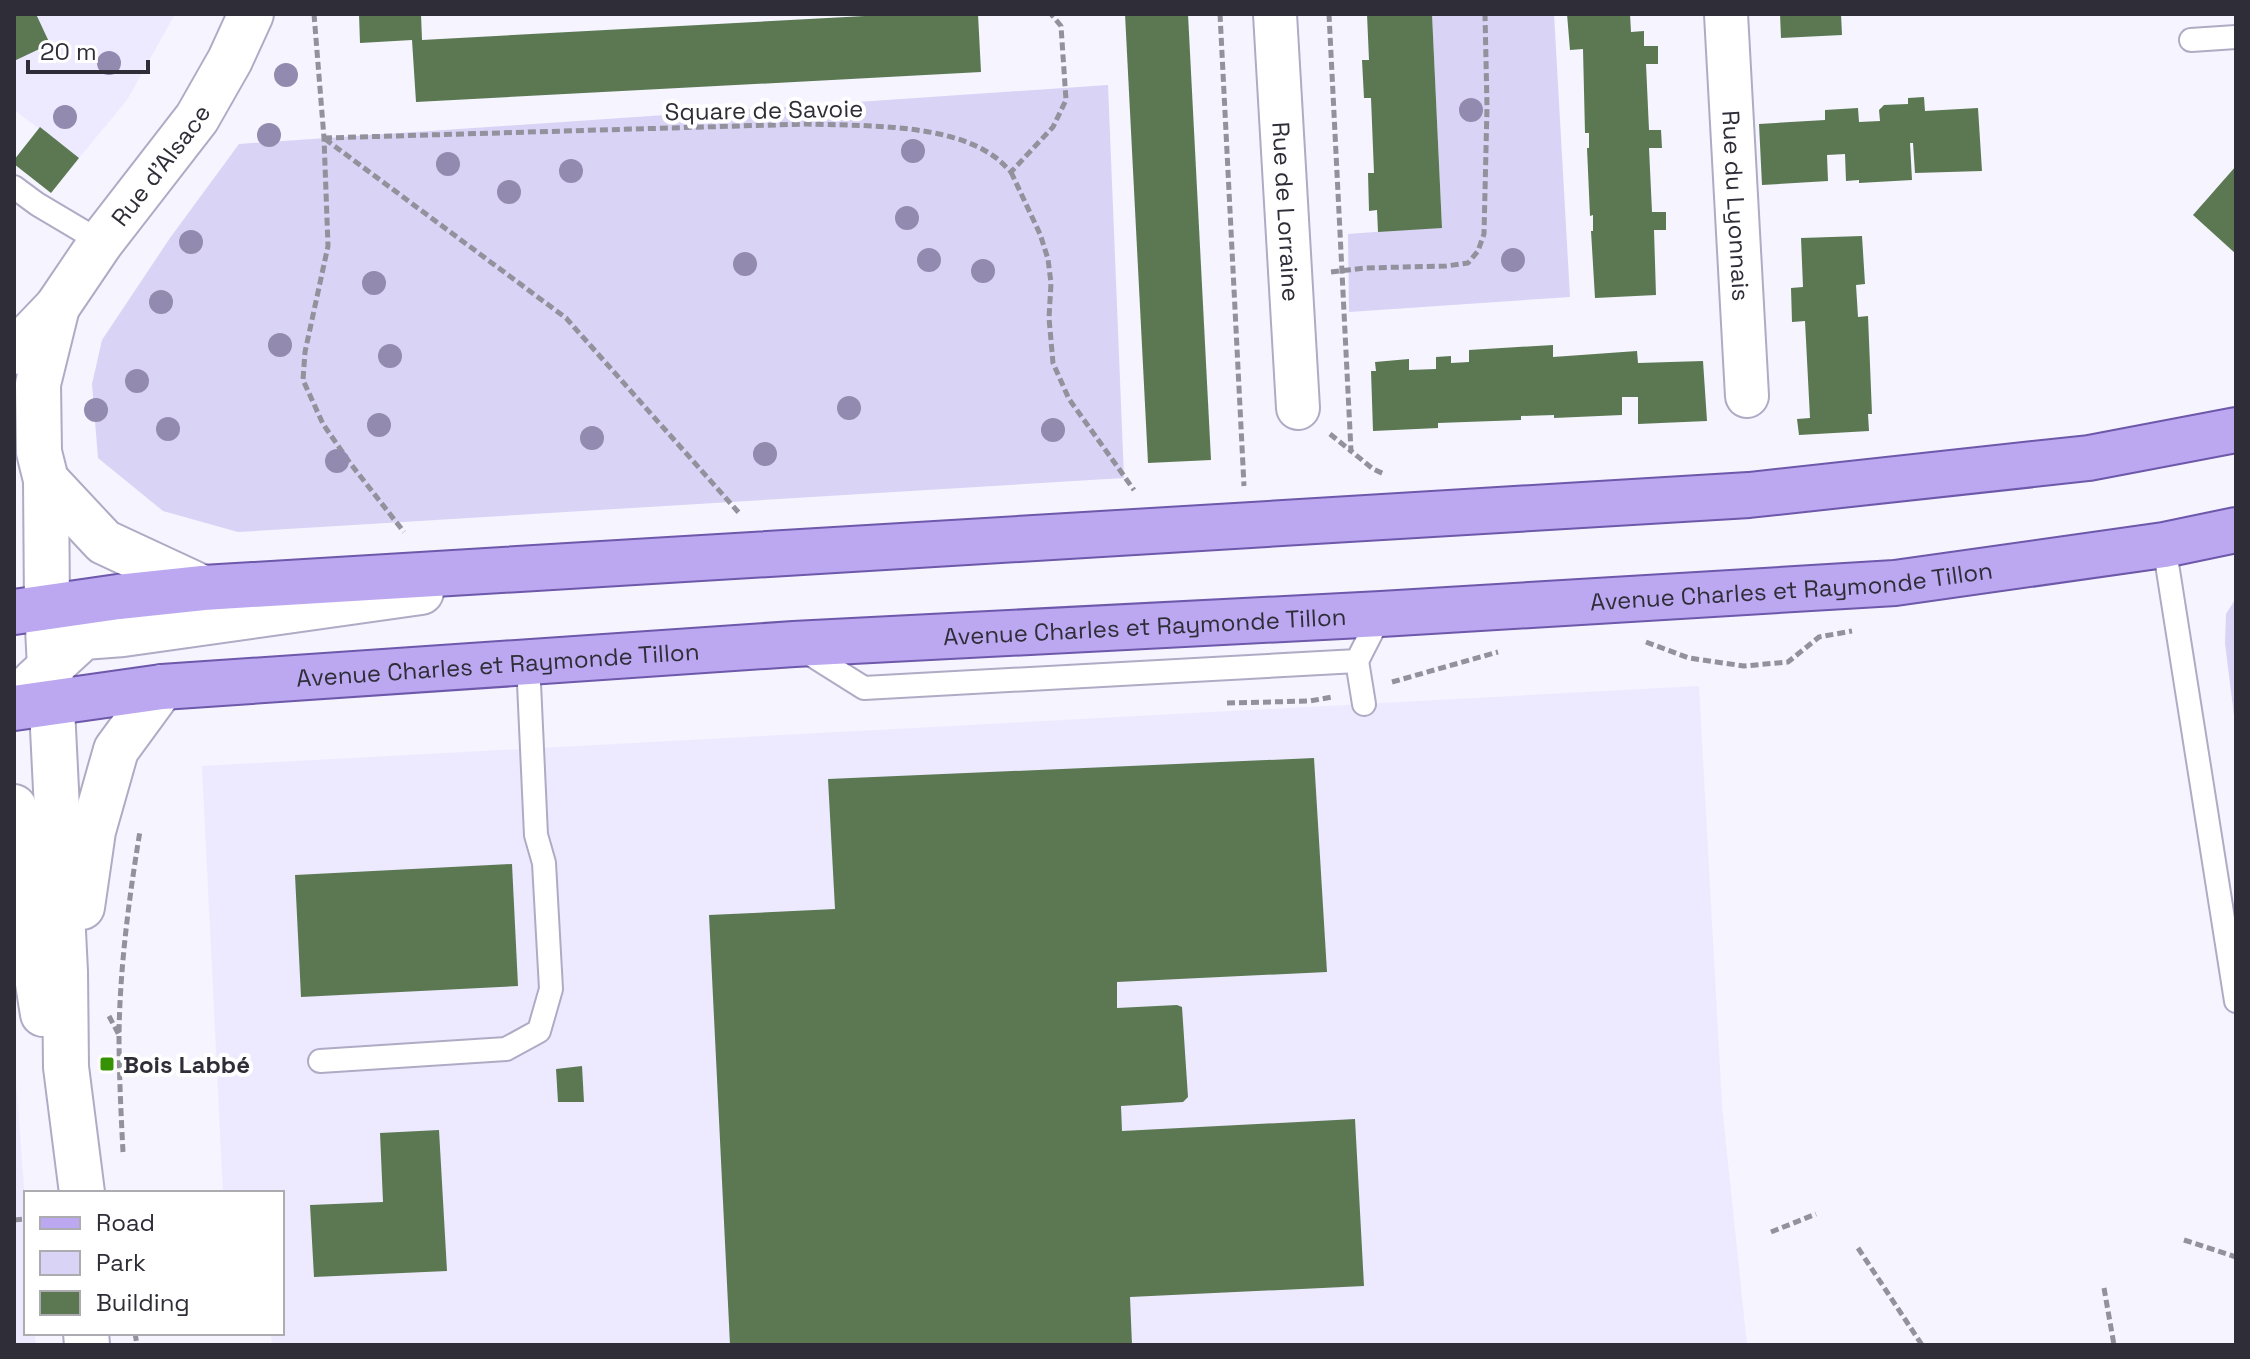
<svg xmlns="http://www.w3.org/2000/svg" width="2250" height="1359" font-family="'Space Grotesk',sans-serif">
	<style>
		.built { fill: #edeaff }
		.green { fill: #d9d3f6 }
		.building { fill: #5b7853 }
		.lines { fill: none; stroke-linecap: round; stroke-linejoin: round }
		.service-casing { stroke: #afabc5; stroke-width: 26 }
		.minor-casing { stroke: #afabc5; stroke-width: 46 }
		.tertiary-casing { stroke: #afabc5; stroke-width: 48 }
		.primary-casing { stroke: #6d58aa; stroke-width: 48 }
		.path { stroke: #92919c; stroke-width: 5; stroke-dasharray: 8 4; stroke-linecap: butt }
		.service { stroke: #fff; stroke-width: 22 }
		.minor { stroke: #fff; stroke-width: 42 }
		.tertiary { stroke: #fff; stroke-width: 44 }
		.primary { stroke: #bba8f1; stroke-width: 44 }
		.tree { fill: #938aaf }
		.poi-dot { fill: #369104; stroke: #fff; stroke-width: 3 }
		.labels { text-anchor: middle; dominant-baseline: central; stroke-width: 8; stroke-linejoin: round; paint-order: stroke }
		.street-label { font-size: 24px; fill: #2f2e38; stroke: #fff }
		.poi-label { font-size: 24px; font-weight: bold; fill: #2f2e38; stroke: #fff; text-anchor: start }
	</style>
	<rect width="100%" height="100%" fill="#f5f4ff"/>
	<g class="built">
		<path d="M14,14H175L127,100L79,158L14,110Z"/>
		<path d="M1699,686L1722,1105L1747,1345H272L271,1333H282V1193H223L202,766Z"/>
		<path d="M14,1055L26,1214V1333H35L36,1345H14Z"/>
	</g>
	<g class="green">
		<path d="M1432,14H1554L1570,297L1349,312L1348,234L1442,227Z"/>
		<path d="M1108,85L1124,478L238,532L163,511L98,458L92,384L102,340L170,238L239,144Z"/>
		<path d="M2236,598V732L2225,643L2226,614Z"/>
	</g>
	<g class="building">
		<path d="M14,14H36L50,44L14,61Z"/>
		<path d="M359,14H421L422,40L902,14H978L981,72L416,102L412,40L360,43Z"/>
		<path d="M1125,14H1188L1211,460L1148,463Z"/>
		<path d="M1367,14H1432L1442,228L1378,232L1377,210L1369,211L1368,173H1374L1371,98H1364L1362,60H1369Z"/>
		<path d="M1567,14H1630L1631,32L1644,31V46H1658V64H1646L1649,130H1661L1662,148H1649L1652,212H1666V230H1654L1656,295L1595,298L1591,231H1593V215L1590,216L1587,148H1589V133H1585L1583,49L1570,50Z"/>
		<path d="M1780,14H1841L1842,35L1781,38Z"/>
		<path d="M1924,97L1925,111L1978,108L1982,171L1915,173L1913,143H1910L1912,180L1859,183V180L1846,181L1845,154L1827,155L1828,181L1762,185L1759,124L1825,120V110L1858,108L1859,122L1880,121L1879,110L1884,105L1908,104V98Z"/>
		<path d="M40,127L79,158L51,193L14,164V160Z"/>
		<path d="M2236,166V254L2193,215Z"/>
		<path d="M1862,236L1865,284L1856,285L1858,317L1868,316L1872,414H1868L1869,431L1799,435L1797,419L1810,418L1805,321L1792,322L1791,288L1803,287L1801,238Z"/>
		<path d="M1553,345V357L1637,351L1638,363L1703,361L1707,421L1638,424V397H1622V415L1554,418V415L1521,416V420L1438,423V428L1373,431L1371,371H1376L1375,362L1409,359V370L1436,369V357L1451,356V363L1469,362V350Z"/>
		<path d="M1314,758L1327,972L1117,982V1008L1177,1005L1182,1007L1188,1097L1183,1102L1121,1106L1122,1131L1355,1119L1364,1286L1130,1297L1132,1345H730L709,915L835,909L828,779Z"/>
		<path d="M512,864L518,986L301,997L295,875Z"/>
		<path d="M582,1066L584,1102H558L556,1069Z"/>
		<path d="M439,1130L447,1271L314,1277L310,1205L383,1202L380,1133Z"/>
	</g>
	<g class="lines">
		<g class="service-casing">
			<g id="service">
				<path d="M2191,40L2236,37"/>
				<path d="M14,187L37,204L101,242"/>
				<path d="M2164,545L2236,1001"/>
				<path d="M802,649L864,688L1357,661L1381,614"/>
				<path d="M1357,661L1364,704"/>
				<path d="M320,1061L506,1049L539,1031L551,989L544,863L536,835L528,662"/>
			</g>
		</g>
		<g class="minor-casing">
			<g id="minor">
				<path id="s1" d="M1275,14L1298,408"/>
				<path id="s2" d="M1726,14L1747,396"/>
			</g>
		</g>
		<g class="tertiary-casing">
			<g id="tertiary">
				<path d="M57,307L38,384L39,452L46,480L47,607L65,972L66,1067L82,1193"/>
				<path id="s3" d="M14,352L57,307L101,242L197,118L230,60L251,14"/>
				<path d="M46,480L104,542L203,588"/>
				<path d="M34,682L83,637L123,634L421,592"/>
				<path d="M14,807L22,885L43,1014"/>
				<path d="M82,907L93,831L116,750L162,687"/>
				<path d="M86,1333L87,1345"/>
			</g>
		</g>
		<g class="primary-casing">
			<g id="primary">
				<path d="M14,612L118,597L203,588L1749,495L2089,458L2236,430"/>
				<path id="s4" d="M14,708L162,687L794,644L1381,614L1895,583L2164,545L2236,530"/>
			</g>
		</g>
		<g class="path">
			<path d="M314,14L324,138L328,246L305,352L303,380L323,424L350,463L404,532"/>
			<path d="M1220,14L1244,486"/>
			<path d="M1329,14L1351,451L1373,469L1384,474"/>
			<path d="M324,138L807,124C862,126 945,123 992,155C999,159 1005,166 1011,172L1053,127L1066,100L1061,26L1051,14"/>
			<path d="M325,139L566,318L740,514"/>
			<path d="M1011,172L1040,234L1048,259L1051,283L1049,318L1053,363L1069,399L1134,490"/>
			<path d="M1331,272L1365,268L1446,266L1468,263L1478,251L1484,234L1487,107L1485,14"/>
			<path d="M1330,434L1351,451"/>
			<path d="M1646,642L1689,658L1744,666L1788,662L1819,637L1852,631"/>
			<path d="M1392,682L1498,652"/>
			<path d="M1227,703L1310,701L1332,697"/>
			<path d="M109,1016L119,1035"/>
			<path d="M123,1152C121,1113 119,1074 119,1034C120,966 129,898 140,831"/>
			<path d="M14,1220L26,1219"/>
			<path d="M1771,1232L1816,1214"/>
			<path d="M2184,1240L2236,1257"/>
			<path d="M1858,1248L1922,1345"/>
			<path d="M2104,1288L2114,1345"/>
			<path d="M135,1333L137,1345"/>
		</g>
		<use href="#service" class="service"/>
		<use href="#minor" class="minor"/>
		<use href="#tertiary" class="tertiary"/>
		<use href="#primary" class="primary"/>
	</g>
	<g class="tree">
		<circle cx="109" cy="63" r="12"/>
		<circle cx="286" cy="75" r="12"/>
		<circle cx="1471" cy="110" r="12"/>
		<circle cx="65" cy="117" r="12"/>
		<circle cx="269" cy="135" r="12"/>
		<circle cx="913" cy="151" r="12"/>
		<circle cx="448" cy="164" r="12"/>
		<circle cx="571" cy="171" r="12"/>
		<circle cx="509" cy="192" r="12"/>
		<circle cx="907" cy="218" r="12"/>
		<circle cx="191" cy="242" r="12"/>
		<circle cx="929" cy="260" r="12"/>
		<circle cx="1513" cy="260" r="12"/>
		<circle cx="745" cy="264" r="12"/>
		<circle cx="983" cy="271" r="12"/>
		<circle cx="374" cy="283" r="12"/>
		<circle cx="161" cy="302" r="12"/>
		<circle cx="280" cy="345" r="12"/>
		<circle cx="390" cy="356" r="12"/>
		<circle cx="137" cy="381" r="12"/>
		<circle cx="849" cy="408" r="12"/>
		<circle cx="96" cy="410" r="12"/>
		<circle cx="379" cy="425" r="12"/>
		<circle cx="168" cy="429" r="12"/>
		<circle cx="1053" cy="430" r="12"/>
		<circle cx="592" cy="438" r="12"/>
		<circle cx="765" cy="454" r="12"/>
		<circle cx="337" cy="461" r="12"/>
	</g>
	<rect class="poi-dot" x="99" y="1056" width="16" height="16" rx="4"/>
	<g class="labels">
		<g class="street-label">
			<text transform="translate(764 110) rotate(-1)">Square de Savoie</text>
			<text stroke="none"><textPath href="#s3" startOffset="238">Rue d'Alsace</textPath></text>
			<text stroke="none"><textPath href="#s2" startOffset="192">Rue du Lyonnais</textPath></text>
			<text stroke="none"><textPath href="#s1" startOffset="198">Rue de Lorraine</textPath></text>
			<text stroke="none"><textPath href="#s4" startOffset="1782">Avenue Charles et Raymonde Tillon</textPath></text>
			<text stroke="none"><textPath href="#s4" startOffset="1134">Avenue Charles et Raymonde Tillon</textPath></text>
			<text stroke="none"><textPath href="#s4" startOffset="486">Avenue Charles et Raymonde Tillon</textPath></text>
		</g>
		<g class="poi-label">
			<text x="123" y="1064">Bois Labbé</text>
		</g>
	</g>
	<rect width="2250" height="1359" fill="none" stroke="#2f2e38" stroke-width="32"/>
	<rect x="24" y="1191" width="260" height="144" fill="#ffffff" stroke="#acabaf" stroke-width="2"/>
	<rect x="40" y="1217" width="40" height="12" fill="#bba8f1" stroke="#acabaf" stroke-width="2"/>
	<text x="96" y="1231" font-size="24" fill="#2f2e38">Road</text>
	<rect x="40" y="1251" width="40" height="24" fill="#d9d3f6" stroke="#acabaf" stroke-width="2"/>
	<text x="96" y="1271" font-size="24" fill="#2f2e38">Park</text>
	<rect x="40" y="1291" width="40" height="24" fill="#5b7853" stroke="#acabaf" stroke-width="2"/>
	<text x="96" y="1311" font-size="24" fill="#2f2e38">Building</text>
	<path d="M28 60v12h120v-12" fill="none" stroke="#2f2e38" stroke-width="4"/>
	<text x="40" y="60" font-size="24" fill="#2f2e38" stroke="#ffffff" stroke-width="6" paint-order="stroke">20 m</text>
</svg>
